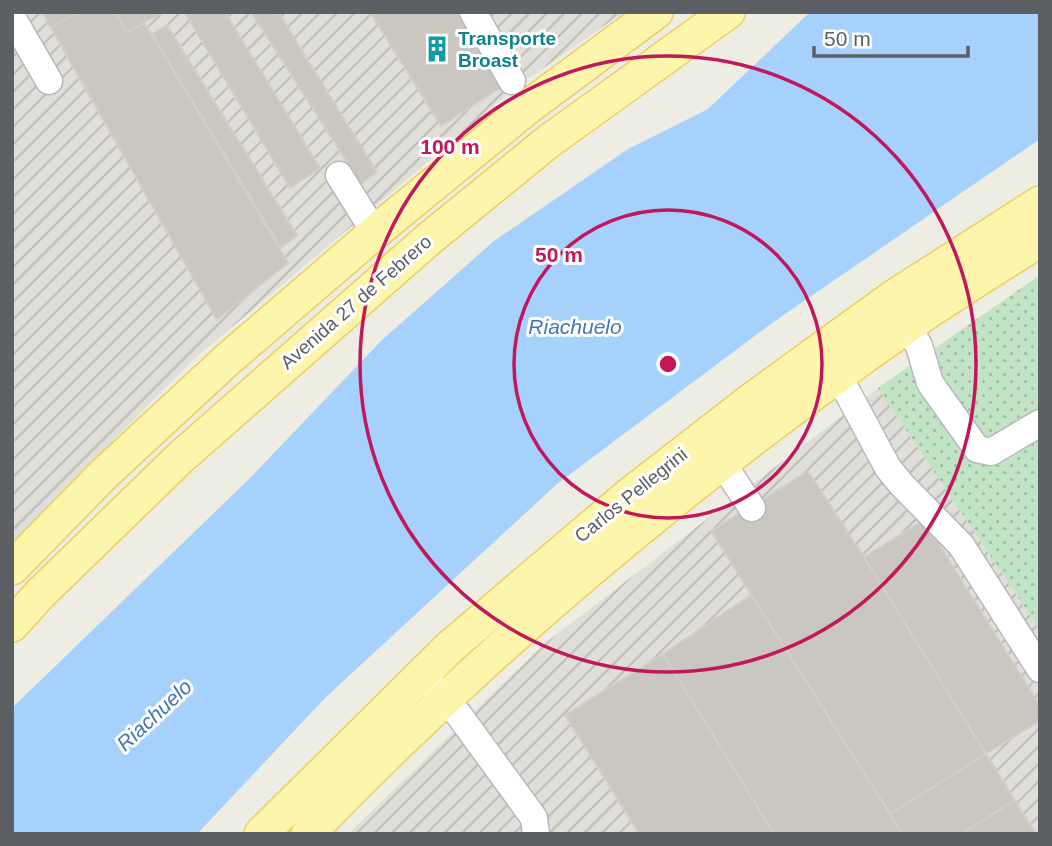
<svg xmlns="http://www.w3.org/2000/svg" width="1052" height="846" font-family="Helvetica,sans-serif">
	<style>
		.industrial { fill: url(#industrial-furrows) }
		.grass { fill: url(#grass-dots) }
		.water { fill: #a6d1fc }
		.building { fill: #cac7c1; stroke: #d3cfc3; stroke-width: 2 }
		.lines { fill: none; stroke-linecap: round; stroke-linejoin: round }
		.minor-casing { stroke: #b7b9be; stroke-width: 29 }
		.major-casing { stroke: #edcf5e; stroke-width: 36 }
		.minor { stroke: #fff; stroke-width: 26 }
		.major { stroke: #fdf5ab; stroke-width: 33 }
		.ring { fill: none; stroke: #c2185b; stroke-width: 3.5 }
		.labels { text-anchor: middle; dominant-baseline: central; stroke-width: 6; stroke-linejoin: round; paint-order: stroke }
		.culture-label { font-size: 19px; font-weight: bold; fill: #0d838f; stroke: #fff; text-anchor: start }
		.street-label { font-size: 19px; fill: #5c5f64; stroke: #fff }
		.water-label { font-size: 21px; font-style: italic; fill: #4676b7; stroke: #fff }
		.centre { fill: #c2185b; stroke: #fff; stroke-width: 3.5 }
		.ring-label { font-size: 21px; text-anchor: middle; font-weight: bold; fill: #c2185b; stroke: #fff; stroke-width: 6; stroke-linejoin: round; paint-order: stroke }
	</style>
	<defs>
		<pattern id="industrial-furrows" width="10" height="10" patternUnits="userSpaceOnUse" patternTransform="scale(1.75)"><rect width="10" height="10" fill="#e0ded8"/><path d="M-1 1l2-2M0 10L10 0M9 11l2-2" fill="none" stroke="#b9b7b3"/></pattern>
		<pattern id="grass-dots" width="8" height="8" patternUnits="userSpaceOnUse" patternTransform="scale(1.75)"><rect width="8" height="8" fill="#c1e5c4"/><path d="M2 2h.1M6 6h.1" fill="none" stroke="#a0bda3" stroke-width="1.8" stroke-linecap="round"/></pattern>
	</defs>
	<rect width="100%" height="100%" fill="#eeede4"/>
	<g class="industrial">
		<path d="M12,12H624L519,85L193,360L12,542Z"/>
		<path d="M878,388L1040,630V834H348L544,644Z"/>
	</g>
	<path class="grass" d="M1040,275V630L878,388Z"/>
	<path class="water" d="M810,12H1040V139L772,323L557,484L326,697L197,834H12V708L249,479L382,340L494,241L628,149L708,109Z"/>
	<g class="building">
		<path d="M42,12H77L51,28Z"/>
		<path d="M77,12H115L127,32L145,23L288,263L217,320L51,28Z"/>
		<path d="M115,12H163L127,32Z"/>
		<path d="M187,12H225L320,168L290,188L185,13Z"/>
		<path d="M251,12H278L377,172L361,184Z"/>
		<path d="M370,12H460L503,86L441,126Z"/>
		<path d="M167,25L297,235L281,248L152,34Z"/>
		<path d="M808,471L864,557L986,754L890,814L711,531Z"/>
		<path d="M924,520L1040,706V721L986,754L864,557Z"/>
		<path d="M751,595L890,814L902,834H774L663,654Z"/>
		<path d="M663,654L774,834H639L565,715Z"/>
		<path d="M986,754L1015,800L962,834H902L890,814Z"/>
		<path d="M1015,800L1036,834H962Z"/>
	</g>
	<g class="lines">
		<g class="minor-casing">
			<g id="minor">
				<path d="M473,12L512,81"/>
				<path d="M12,17L49,81"/>
				<path d="M339,175L375,233"/>
				<path d="M898,309L919,346L930,383L977,449L991,452L1040,423"/>
				<path d="M829,358L888,468L902,485L961,545L1040,669"/>
				<path d="M713,449L752,508"/>
				<path d="M432,686L459,715L534,818L536,834"/>
			</g>
		</g>
		<g class="major-casing">
			<g id="major">
				<path d="M12,568L104,474L227,360L385,224L528,107L656,12"/>
				<path d="M12,625L40,594L181,457L430,238L549,141L728,12"/>
				<path d="M261,834L450,647L629,495L754,398L892,298L1040,203"/>
				<path d="M308,834C490,645 692,477 906,327C950,296 995,269 1040,240"/>
			</g>
		</g>
		<use href="#minor" class="minor"/>
		<use href="#major" class="major"/>
	</g>
	<g class="ring">
		<circle cx="668" cy="364" r="154"/>
		<circle cx="668" cy="364" r="308"/>
	</g>
	<defs>
		<g id="building-bare" transform="scale(2.1)"><path d="M-4-6H4V6H1V3H-1V6H-4ZM-2.5-4.3h1.7v1.8h-1.7ZM.8-4.3h1.7v1.8H.8ZM-2.5-1h1.7V.8h-1.7ZM.8-1h1.7V.8H.8Z" fill="#0f9aa8" stroke="#fff" stroke-width="2.5" paint-order="stroke"/></g>
	</defs>
	<g fill-rule="evenodd">
		<use href="#building-bare" x="437" y="49"/>
	</g>
	<g class="labels">
		<g class="culture-label">
			<text x="458" y="38">Transporte<tspan x="458" dy="22">Broast</tspan></text>
		</g>
		<g class="street-label">
			<text transform="translate(356 302) rotate(-41)">Avenida 27 de Febrero</text>
			<text transform="translate(631 495) rotate(-39)">Carlos Pellegrini</text>
		</g>
		<g class="water-label">
			<text x="575" y="326">Riachuelo</text>
			<text transform="translate(154 715) rotate(-43)">Riachuelo</text>
		</g>
	</g>
	<circle cx="668" cy="364" r="10" class="centre"/>
	<g class="ring-label">
		<text x="450" y="154">100 m</text>
		<text x="559" y="262">50 m</text>
	</g>
	<rect width="1052" height="846" fill="none" stroke="#5c5f64" stroke-width="28"/>
	<path d="M814 46v10h154v-10" fill="none" stroke="#5c5f64" stroke-width="3.5"/>
	<text x="824" y="46" font-size="21" fill="#5c5f64" stroke="#ffffff" stroke-width="5" paint-order="stroke">50 m</text>
</svg>
